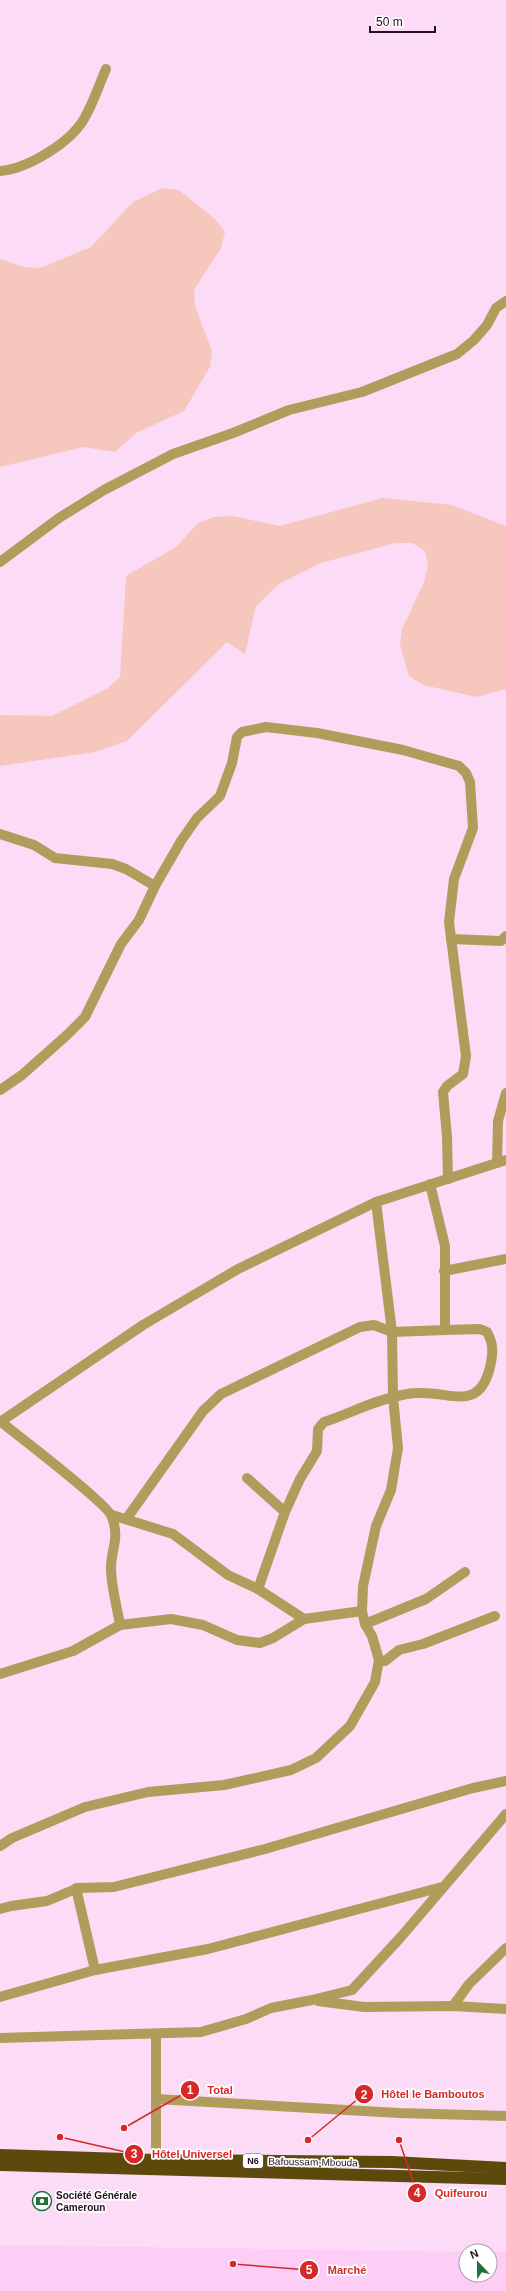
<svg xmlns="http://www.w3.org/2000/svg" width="506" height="2291" font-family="Helvetica,sans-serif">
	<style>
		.built { fill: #fdcdf5 }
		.green { fill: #f6c7bd }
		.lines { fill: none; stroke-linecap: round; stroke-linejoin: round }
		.minor { stroke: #b19c5b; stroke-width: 10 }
		.highway { stroke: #5c4a0d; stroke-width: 12 }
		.labels { text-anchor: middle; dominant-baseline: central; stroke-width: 3.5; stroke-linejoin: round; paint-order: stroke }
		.shield { fill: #fff; stroke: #655863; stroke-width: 1 }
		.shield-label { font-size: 9px; font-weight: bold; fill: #231020 }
		.street-label { font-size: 10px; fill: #231020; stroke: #fff }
		.poi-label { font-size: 10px; font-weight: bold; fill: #231020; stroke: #fff; text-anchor: start }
		.leader { fill: none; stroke: #d62828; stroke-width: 1.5 }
		.callout-dot { fill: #d62828; stroke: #fff; stroke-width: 1.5 }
		.mark-label { font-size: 12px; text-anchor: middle; font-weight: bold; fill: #fff }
		.callout-label { font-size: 11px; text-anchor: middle; font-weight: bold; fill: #d62828; stroke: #fff; stroke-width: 3.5; stroke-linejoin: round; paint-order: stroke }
	</style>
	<rect width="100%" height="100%" fill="#fcdbf6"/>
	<path class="built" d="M0,2245L466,2252V2275H490V2252H506V2291H0Z"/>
	<g class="green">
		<path d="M162,188L179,190L215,219L225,232L221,248L194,290L195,306L212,351L210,367L184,411L136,433L115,452L84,447L0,467V259L24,267L40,268L91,247L133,202Z"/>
		<path d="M383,498L452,505L506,526V689L477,697L423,685L409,676L400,645L402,629L424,582L428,566L425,551L412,543H395L321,563L279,584L256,606L245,654L227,642L127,741L95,752L0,766V715L52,716L108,688L120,677L126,576L176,547L198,523L214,517L232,516L280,526Z"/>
	</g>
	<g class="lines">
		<g class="minor">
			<path d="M0,171C27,169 70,143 84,119C93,104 99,85 106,69"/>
			<path d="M0,562L59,518L104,490L173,454L233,433L289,410L362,392L457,354L474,340L487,325L496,308L506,301"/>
			<path d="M0,834L34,845L55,858L112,864L126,869L155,886"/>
			<path d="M451,939L501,941L506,936"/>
			<path d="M0,1090L22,1075L67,1035L85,1017L121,944L139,920L155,886L181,841L197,818L220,796L232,763L237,737L242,732L266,727L317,733L403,750L459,766L466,773L470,782L473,828L454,879L449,922L466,1056L463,1074L447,1086L443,1092L447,1137L448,1179"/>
			<path d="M497,1163L498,1121L506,1093"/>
			<path d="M444,1271L506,1259"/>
			<path d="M0,1422L143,1325L238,1269L376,1202L506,1160"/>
			<path d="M1,1422C17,1435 108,1504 112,1517C120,1540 111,1548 111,1568C111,1587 117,1606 120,1625"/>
			<path d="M247,1478L285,1512L258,1589"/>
			<path d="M285,1512L300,1479L317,1451L318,1429L324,1422C347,1415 370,1402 394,1397C401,1395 410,1393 418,1393C450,1391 479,1413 490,1367C493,1354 494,1344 487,1332L480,1329L445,1330"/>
			<path d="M112,1515L173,1534L228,1575L258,1589L304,1619"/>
			<path d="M127,1518L203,1411L221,1394L360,1327L374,1325L392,1332L445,1330V1246L430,1184"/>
			<path d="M365,1624L426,1599L465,1572"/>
			<path d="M379,1660L385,1661L399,1650L423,1644L495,1616"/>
			<path d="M0,1674L73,1651L120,1625L171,1619L203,1625L237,1640L260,1643L273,1638L304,1619L362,1611"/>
			<path d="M0,1846L12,1838L85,1807L148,1792L224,1785L291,1770L316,1758L350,1726L375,1682L379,1660L372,1636L365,1624L362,1611L363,1586L376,1526L391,1490L398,1448L393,1397L392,1332L376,1202"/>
			<path d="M76,1888L95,1970"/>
			<path d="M0,1909L11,1906L47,1901L78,1888L114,1887L265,1849L473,1788L506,1781"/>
			<path d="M0,1997L95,1970L208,1949L442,1887"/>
			<path d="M318,2001L364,2007L453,2006L506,2009"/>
			<path d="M453,2006L469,1984L506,1948"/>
			<path d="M156,2034V2168"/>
			<path d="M0,2038L201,2032L246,2019L271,2008L312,2000L352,1990L400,1938L506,1814"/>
			<path d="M156,2099L399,2113L506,2116"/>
		</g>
		<g class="highway">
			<path d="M0,2155L156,2160L392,2162L506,2168"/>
			<path d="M0,2165L506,2179"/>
		</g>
	</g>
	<defs>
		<g id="bank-ring" transform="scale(1)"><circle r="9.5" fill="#fff" stroke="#23703f" stroke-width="1.5"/><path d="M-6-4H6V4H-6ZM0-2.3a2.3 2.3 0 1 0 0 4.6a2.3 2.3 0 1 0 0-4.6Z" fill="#23703f"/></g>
	</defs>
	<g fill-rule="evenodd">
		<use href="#bank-ring" x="42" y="2201"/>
	</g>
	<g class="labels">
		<rect class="shield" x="243" y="2154" width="20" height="14" rx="3"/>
		<g class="shield-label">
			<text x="253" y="2161">N6</text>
		</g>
		<g class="street-label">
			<text transform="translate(313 2162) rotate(1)">Bafoussam-Mbouda</text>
		</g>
		<g class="poi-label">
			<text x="56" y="2195">Société Générale<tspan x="56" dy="12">Cameroun</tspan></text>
		</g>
	</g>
	<path class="leader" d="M124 2128L190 2090M308 2140L364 2094M60 2137L134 2154M399 2140L417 2193M233 2264L309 2270"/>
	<g class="callout-dot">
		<circle cx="124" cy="2128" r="4"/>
		<circle cx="308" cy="2140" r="4"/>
		<circle cx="60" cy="2137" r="4"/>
		<circle cx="399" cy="2140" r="4"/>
		<circle cx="233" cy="2264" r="4"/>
		<circle cx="190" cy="2090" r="10"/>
		<circle cx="364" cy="2094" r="10"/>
		<circle cx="134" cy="2154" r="10"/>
		<circle cx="417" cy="2193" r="10"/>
		<circle cx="309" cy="2270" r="10"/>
	</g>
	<g class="mark-label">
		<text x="190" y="2094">1</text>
		<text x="364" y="2099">2</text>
		<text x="134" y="2158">3</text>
		<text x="417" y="2197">4</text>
		<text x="309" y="2274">5</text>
	</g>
	<g class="callout-label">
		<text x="220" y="2094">Total</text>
		<text x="433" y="2098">Hôtel le Bamboutos</text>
		<text x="192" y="2158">Hôtel Universel</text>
		<text x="461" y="2197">Quifeurou</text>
		<text x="347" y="2274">Marché</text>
	</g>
	<g transform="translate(478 2263) rotate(338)"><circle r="19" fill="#ffffff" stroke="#a79fa6"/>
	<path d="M0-3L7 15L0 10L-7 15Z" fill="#23703f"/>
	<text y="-6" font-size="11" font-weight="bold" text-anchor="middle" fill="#231020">N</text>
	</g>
	<path d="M370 26v6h65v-6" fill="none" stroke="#231020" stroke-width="2"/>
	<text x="376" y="26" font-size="12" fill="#231020" stroke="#ffffff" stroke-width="3" paint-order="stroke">50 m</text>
</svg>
